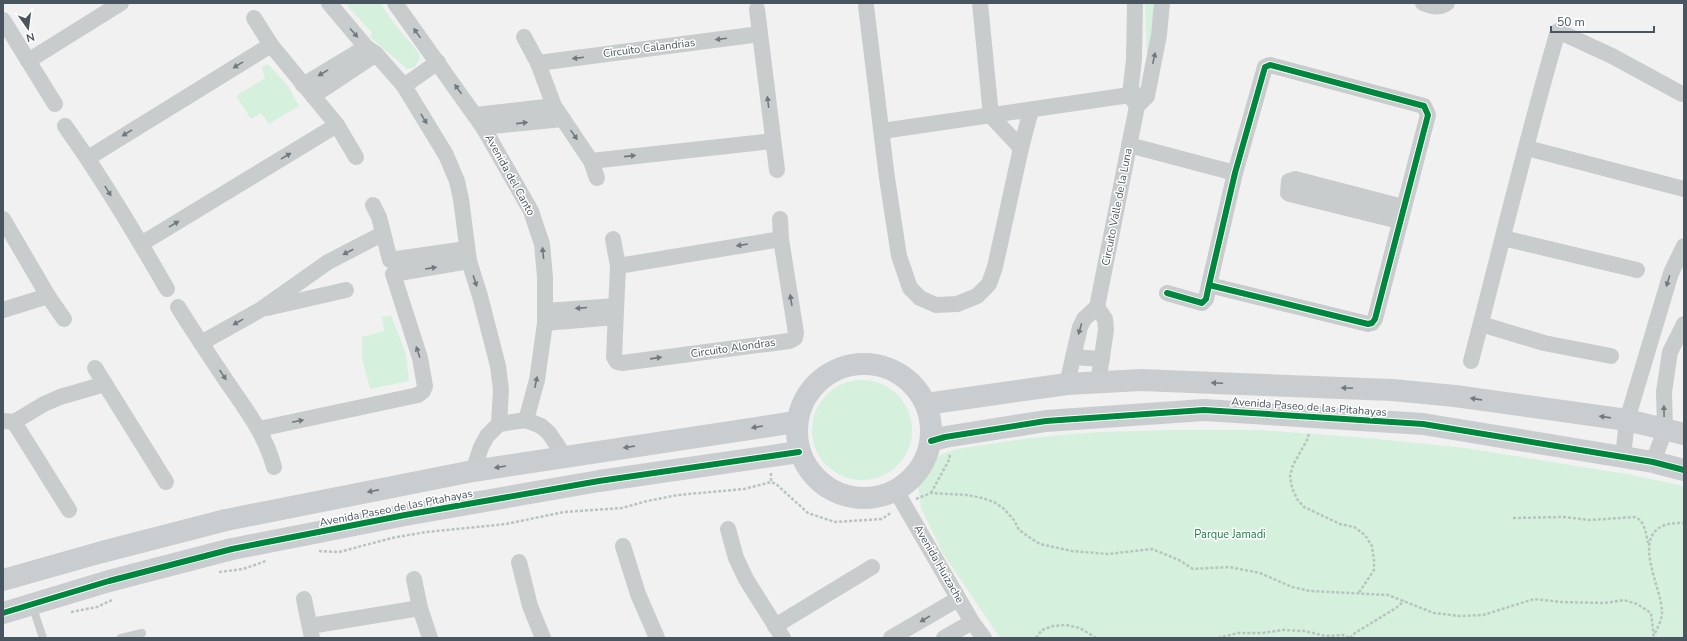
<svg xmlns="http://www.w3.org/2000/svg" width="1687" height="641" font-family="'Nunito Sans',sans-serif">
	<style>
		.green { fill: #d6f0de }
		.lines { fill: none; stroke-linecap: round; stroke-linejoin: round }
		.path { stroke: #b7c4bf; stroke-width: 2.5; stroke-dasharray: 3 2; stroke-linecap: butt }
		.lane { stroke: #c9cccd; stroke-width: 8 }
		.street { stroke: #c9cccd; stroke-width: 16 }
		.secondary { stroke: #cacdd0; stroke-width: 22 }
		.cycleway-casing { stroke: #fff; stroke-width: 8 }
		.cycleway { stroke: #00873e; stroke-width: 6 }
		.oneway { fill: #6f797f }
		.oneway2 { fill: #6f7980 }
		.labels { text-anchor: middle; dominant-baseline: central; stroke-width: 3; stroke-linejoin: round; paint-order: stroke }
		.street-label { font-size: 11px; fill: #48555e; stroke: #fff }
		.park-label { font-size: 11px; fill: #188045; stroke: #fff }
	</style>
	<rect width="100%" height="100%" fill="#f2f1f1"/>
	<g class="green">
		<path d="M345,3H380L397,27L419,53L420,58L415,67L407,69L370,37L372,33Z"/>
		<path d="M1145,3H1156L1147,56Z"/>
		<path d="M268,64L288,86L299,106L269,124L261,113L251,119L236,96L265,78L262,67Z"/>
		<path d="M391,315L406,354L409,381L370,389L362,358V337L384,331L382,317Z"/>
		<circle cx="862" cy="430" r="50"/>
		<path d="M1173,430H1260L1369,438L1465,448L1627,474L1684,486V638H1000L943,554L921,508L918,485C924,476 932,459 942,454C959,447 979,446 996,443C1055,433 1114,431 1173,430Z"/>
	</g>
	<g class="lines">
		<g class="path">
			<path d="M1309,434L1307,440L1293,465L1290,476L1292,488L1297,499L1304,507L1340,524L1354,527L1365,535L1372,546L1374,560V570L1358,594"/>
			<path d="M771,473V482"/>
			<path d="M931,493L950,458L949,454"/>
			<path d="M916,499L931,493L967,495L982,498L994,502L1003,508L1014,520L1019,530L1029,537L1040,544L1072,551L1108,554L1152,549L1179,560L1193,569L1229,567L1260,573L1292,587L1310,591L1388,595L1434,613L1460,616L1483,615L1534,599L1561,602L1605,603L1624,600L1637,604L1651,613L1654,638"/>
			<path d="M1513,518L1564,517L1590,520L1635,517C1645,521 1646,534 1648,543"/>
			<path d="M319,551L339,552L392,538L426,532L506,524L564,512L622,508L647,501L678,495L744,489L771,482L776,484L808,513L835,522L882,519L892,512"/>
			<path d="M219,572L243,569L266,561"/>
			<path d="M71,612L97,607L112,600"/>
			<path d="M1655,633C1658,627 1662,619 1662,612C1662,588 1631,537 1665,525C1671,523 1678,523 1684,523"/>
			<path d="M1036,638L1042,630L1053,626L1066,625L1080,628L1096,638"/>
			<path d="M1218,638L1238,633H1262L1283,630L1304,631L1326,636L1343,635L1350,638"/>
			<path d="M1350,638L1355,633L1396,608L1404,601"/>
		</g>
		<g class="lane">
			<path d="M32,605L43,638"/>
			<path d="M121,638L142,633"/>
		</g>
		<g class="street">
			<path d="M329,3L366,47L376,54L404,86L446,155L457,181L461,199L469,261L480,296L498,366L501,390L499,424"/>
			<path d="M395,3L483,127L531,211L542,244L545,277V323L537,380L526,420"/>
			<path d="M980,3L991,116L1021,148"/>
			<path d="M1135,3L1134,59L1130,95L1135,103"/>
			<path d="M1423,3C1431,6 1440,9 1447,3"/>
			<path d="M866,6L887,178L899,256L910,288L920,298L936,305L957,304L977,296L989,284L995,267L1021,148L1031,110"/>
			<path d="M757,9L777,170"/>
			<path d="M254,18L271,45L337,125L356,157"/>
			<path d="M3,20L55,104"/>
			<path d="M524,37L538,63L554,106L591,161L597,178"/>
			<path d="M28,61L121,3"/>
			<path d="M538,63L760,34"/>
			<path d="M303,85L366,47"/>
			<path d="M404,86L438,62"/>
			<path d="M313,96L376,54"/>
			<path d="M475,115L554,106"/>
			<path d="M65,126C102,178 135,233 167,289"/>
			<path d="M483,127L563,119"/>
			<path d="M882,131L1130,95L1147,96"/>
			<path d="M1129,145L1235,173"/>
			<path d="M1527,148L1684,189"/>
			<path d="M88,158L271,45"/>
			<path d="M591,161L773,141"/>
			<path d="M373,205L379,217L390,260L466,249"/>
			<path d="M3,219L48,296L64,319"/>
			<path d="M1399,221L1290,194L1288,193L1289,181L1295,179L1403,207"/>
			<path d="M1503,238L1637,270"/>
			<path d="M613,239L618,266L614,357L617,362L622,363L789,341L795,338L796,333L781,239L780,219"/>
			<path d="M141,244L337,125"/>
			<path d="M618,266L781,239"/>
			<path d="M1167,293L1202,303L1206,299L1209,285L1235,173L1265,67L1270,65L1424,106L1428,115L1375,319L1372,323L1368,324L1209,285"/>
			<path d="M178,307C193,331 209,355 225,379C244,407 265,433 274,467"/>
			<path d="M1097,307L1105,319L1106,330L1098,383"/>
			<path d="M267,308L346,290"/>
			<path d="M3,310L48,296"/>
			<path d="M545,311L616,306"/>
			<path d="M545,323L615,317"/>
			<path d="M1481,324L1544,343L1611,356"/>
			<path d="M201,343L260,310L328,262L382,234"/>
			<path d="M1073,357L1102,359"/>
			<path d="M1471,361C1500,251 1526,140 1558,31L1612,56L1682,94"/>
			<path d="M95,368L166,482"/>
			<path d="M1067,384L1080,327L1084,319L1097,307L1137,106L1147,96L1159,35L1162,3"/>
			<path d="M3,421L14,422L44,404L60,397L105,384"/>
			<path d="M14,422L69,510"/>
			<path d="M259,429L418,395L423,391L425,386L420,358L393,274L469,261"/>
			<path d="M1623,457L1627,420L1671,273L1684,246"/>
			<path d="M1653,462L1665,430L1664,392L1670,352L1684,324"/>
			<path d="M473,471L481,447L487,436L499,424L526,420L541,426L549,433L565,457"/>
			<path d="M895,489L972,622L984,638"/>
			<path d="M728,529L736,558L746,579L783,638"/>
			<path d="M623,546L638,594L657,638"/>
			<path d="M519,562L530,606L543,638"/>
			<path d="M414,579L420,608L430,638"/>
			<path d="M304,599L312,638"/>
			<path d="M310,626L420,608"/>
			<path d="M775,626L872,567"/>
			<path d="M891,638L958,599"/>
			<path d="M944,638L972,622"/>
		</g>
		<g class="secondary">
			<circle cx="864" cy="431" r="67"/>
			<path d="M926,404L1067,384L1141,380L1240,384L1392,390L1455,396L1627,420L1684,434"/>
			<path d="M931,441L945,437L1046,421L1204,410L1423,424L1653,462L1684,470"/>
			<path d="M3,580L102,552L226,520L473,471L796,422"/>
			<path d="M3,613L109,581L232,549L405,515L599,481L799,452"/>
		</g>
		<g class="cycleway-casing">
			<g id="cycleway">
				<path d="M1167,293L1202,303L1206,299L1209,285L1235,173L1265,67L1270,65L1424,106L1428,115L1375,319L1372,323L1368,324L1209,285"/>
				<path d="M931,441L945,437L1046,421L1204,410L1423,424L1653,462L1684,470"/>
				<path d="M3,613L109,581L232,549L405,515L599,481L799,452"/>
			</g>
		</g>
		<use href="#cycleway" class="cycleway"/>
	</g>
	<defs><path id="oneway-solid" d="M-6-.8H1V-3.2L6.5 0L1 3.2V.8H-6Z"/></defs>
	<g class="oneway">
		<use href="#oneway-solid" transform="translate(354 33) rotate(49)"/>
		<use href="#oneway-solid" transform="translate(417 33) rotate(-126)"/>
		<use href="#oneway-solid" transform="translate(721 39) rotate(173)"/>
		<use href="#oneway-solid" transform="translate(578 58) rotate(173)"/>
		<use href="#oneway-solid" transform="translate(1154 58) rotate(-78)"/>
		<use href="#oneway-solid" transform="translate(238 65) rotate(148)"/>
		<use href="#oneway-solid" transform="translate(323 73) rotate(149)"/>
		<use href="#oneway-solid" transform="translate(458 89) rotate(-126)"/>
		<use href="#oneway-solid" transform="translate(768 102) rotate(-97)"/>
		<use href="#oneway-solid" transform="translate(424 119) rotate(58)"/>
		<use href="#oneway-solid" transform="translate(522 123) rotate(-6)"/>
		<use href="#oneway-solid" transform="translate(127 133) rotate(148)"/>
		<use href="#oneway-solid" transform="translate(574 135) rotate(55)"/>
		<use href="#oneway-solid" transform="translate(286 156) rotate(-31)"/>
		<use href="#oneway-solid" transform="translate(630 156) rotate(-6)"/>
		<use href="#oneway-solid" transform="translate(108 191) rotate(58)"/>
		<use href="#oneway-solid" transform="translate(174 224) rotate(-31)"/>
		<use href="#oneway-solid" transform="translate(742 245) rotate(171)"/>
		<use href="#oneway-solid" transform="translate(348 252) rotate(153)"/>
		<use href="#oneway-solid" transform="translate(543 253) rotate(-96)"/>
		<use href="#oneway-solid" transform="translate(431 268) rotate(-9)"/>
		<use href="#oneway-solid" transform="translate(475 281) rotate(72)"/>
		<use href="#oneway-solid" transform="translate(1668 281) rotate(107)"/>
		<use href="#oneway-solid" transform="translate(791 300) rotate(-99)"/>
		<use href="#oneway-solid" transform="translate(581 308) rotate(175)"/>
		<use href="#oneway-solid" transform="translate(238 322) rotate(151)"/>
		<use href="#oneway-solid" transform="translate(1080 329) rotate(106)"/>
		<use href="#oneway-solid" transform="translate(418 352) rotate(-108)"/>
		<use href="#oneway-solid" transform="translate(656 358) rotate(-8)"/>
		<use href="#oneway-solid" transform="translate(223 375) rotate(56)"/>
		<use href="#oneway-solid" transform="translate(536 382) rotate(-78)"/>
		<use href="#oneway-solid" transform="translate(1664 411) rotate(-91)"/>
		<use href="#oneway-solid" transform="translate(298 421) rotate(-12)"/>
		<use href="#oneway-solid" transform="translate(925 619) rotate(149)"/>
	</g>
	<g class="oneway2">
		<use href="#oneway-solid" transform="translate(1217 383) rotate(-178)"/>
		<use href="#oneway-solid" transform="translate(1347 388) rotate(-177)"/>
		<use href="#oneway-solid" transform="translate(1476 399) rotate(-172)"/>
		<use href="#oneway-solid" transform="translate(1605 417) rotate(-172)"/>
		<use href="#oneway-solid" transform="translate(757 427) rotate(171)"/>
		<use href="#oneway-solid" transform="translate(629 447) rotate(171)"/>
		<use href="#oneway-solid" transform="translate(500 467) rotate(171)"/>
		<use href="#oneway-solid" transform="translate(373 491) rotate(169)"/>
	</g>
	<g class="labels">
		<g class="street-label">
			<text transform="translate(649 48) rotate(-7)">Circuito Calandrias</text>
			<text transform="translate(510 175) rotate(61)">Avenida del Canto</text>
			<text transform="translate(1117 207) rotate(-79)">Circuito Valle de la Luna</text>
			<text transform="translate(733 348) rotate(-8)">Circuito Alondras</text>
			<text transform="translate(1309 407) rotate(4)">Avenida Paseo de las Pitahayas</text>
			<text transform="translate(396 508) rotate(-11)">Avenida Paseo de las Pitahayas</text>
			<text transform="translate(939 564) rotate(60)">Avenida Huizache</text>
		</g>
		<g class="park-label">
			<text x="1230" y="534">Parque Jamadi</text>
		</g>
	</g>
	<rect width="1687" height="641" fill="none" stroke="#48555e" stroke-width="8"/>
	<g transform="translate(28 28) rotate(166)" stroke="#ffffff" stroke-width="3" paint-order="stroke">
	<path d="M0-3L7 15L0 10L-7 15Z" fill="#48555e"/>
	<text y="-6" font-size="11" font-weight="bold" text-anchor="middle" fill="#48555e">N</text>
	</g>
	<path d="M1551 26v6h103v-6" fill="none" stroke="#48555e" stroke-width="2"/>
	<text x="1557" y="26" font-size="12" fill="#48555e" stroke="#ffffff" stroke-width="3" paint-order="stroke">50 m</text>
</svg>
